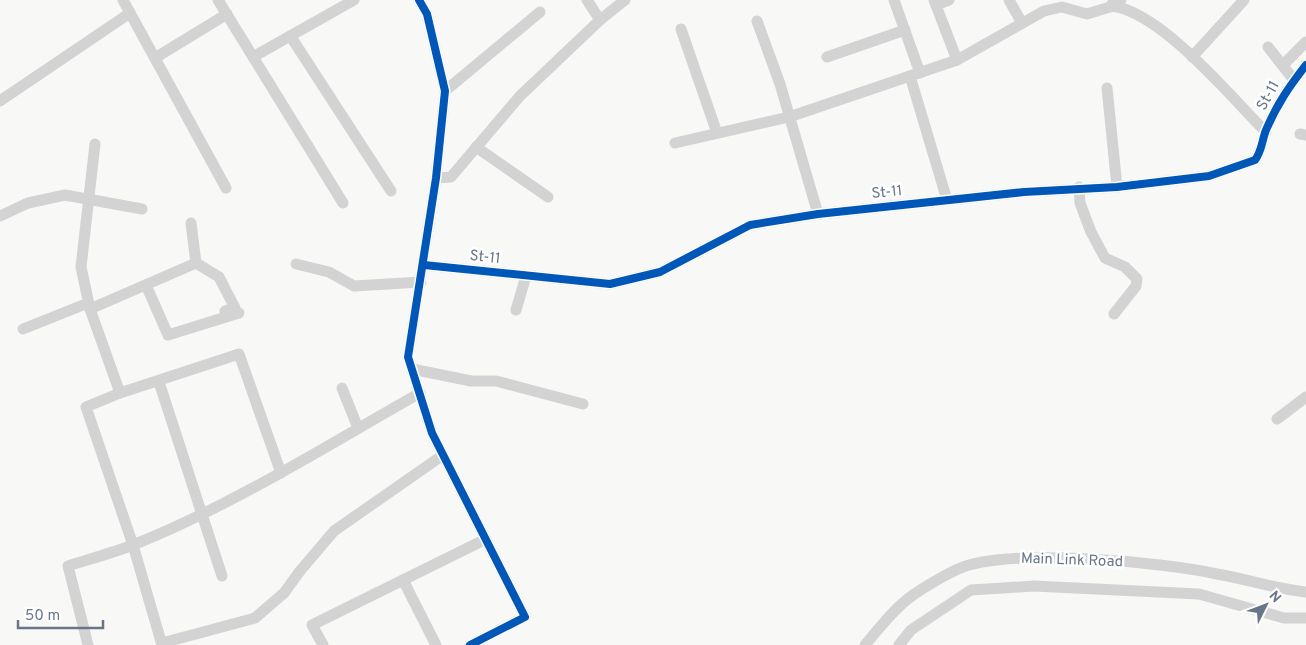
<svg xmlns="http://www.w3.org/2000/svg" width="1306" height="645" font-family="Overpass,sans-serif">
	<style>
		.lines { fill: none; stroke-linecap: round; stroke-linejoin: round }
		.minor { stroke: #d3d3d4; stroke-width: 11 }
		.cycleway-casing { stroke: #fff; stroke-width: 11 }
		.cycleway { stroke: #0057b8; stroke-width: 8 }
		.labels { text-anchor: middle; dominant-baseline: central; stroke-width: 5; stroke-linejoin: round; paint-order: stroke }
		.street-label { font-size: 15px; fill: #687688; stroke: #fff }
	</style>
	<rect width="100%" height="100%" fill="#f8f8f7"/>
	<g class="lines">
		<g class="minor">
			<path d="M123,0L226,188"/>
			<path d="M218,0L343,203"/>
			<path d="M419,0L427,14L445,91L436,178L408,357L432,433L525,617L470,645"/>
			<path d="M587,0L600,20"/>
			<path d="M894,0L920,73"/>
			<path d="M934,0L957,60"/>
			<path d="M1009,0L1022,23"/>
			<path d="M1112,4L1113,6C1163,14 1230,96 1266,132"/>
			<path d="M936,5L949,0"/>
			<path d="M757,21L780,84L818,214"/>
			<path d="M681,29L717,133"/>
			<path d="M291,37L391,191"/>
			<path d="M1268,47L1294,80"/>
			<path d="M253,57L354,0"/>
			<path d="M827,57L905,30"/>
			<path d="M1192,57L1244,0"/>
			<path d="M155,58L227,14"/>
			<path d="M1283,65L1306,42"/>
			<path d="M910,76L947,200"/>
			<path d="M1107,88L1117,187"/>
			<path d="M445,91L540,12"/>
			<path d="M0,101L130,13"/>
			<path d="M1300,134L1306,135"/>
			<path d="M675,143L789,117L957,60L1044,11L1062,7L1087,14L1113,6L1121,0"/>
			<path d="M95,144L81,267L90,309L120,393"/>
			<path d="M476,147L548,197"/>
			<path d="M436,178L451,177L520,96L600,20L625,0"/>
			<path d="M1079,187L1080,203L1091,232L1105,258L1125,267L1137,279L1136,286L1114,314"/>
			<path d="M0,216L28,203L65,195L142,209"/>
			<path d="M191,223L196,263L219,277L235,308L225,311"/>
			<path d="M296,264L329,272L354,286L421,282"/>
			<path d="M424,265L610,284L660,272L750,225L818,214L1024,192L1117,187L1209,176L1255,160C1262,151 1262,140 1266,130C1277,104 1289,87 1306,65"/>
			<path d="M146,285L168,335L239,313"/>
			<path d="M90,309L196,263"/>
			<path d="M516,310L526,276"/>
			<path d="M23,329L88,303"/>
			<path d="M412,369L471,381H496L583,404"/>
			<path d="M159,382L222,576"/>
			<path d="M342,388L358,428"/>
			<path d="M1277,419L1306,397"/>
			<path d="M403,580L436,645"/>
			<path d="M162,643L255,618L284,593L300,571L334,531L443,455"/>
			<path d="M88,645L68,566C90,559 112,553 133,545C233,505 326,446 420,393"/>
			<path d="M162,645L133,545L86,407L120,393L239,354L281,473"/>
			<path d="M323,645L312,625L486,539"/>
			<path d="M865,645C877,631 889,615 903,603C915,592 943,576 958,569C1009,547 1161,562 1217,574C1247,579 1275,589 1306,592"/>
			<path d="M899,645L911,630L971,590L1034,586L1199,594L1284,618H1306"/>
		</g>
		<g class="cycleway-casing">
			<g id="cycleway">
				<path d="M419,0L427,14L445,91L436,178L408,357L432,433L525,617L470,645"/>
				<path d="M424,265L610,284L660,272L750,225L818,214L1024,192L1117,187L1209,176L1255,160C1262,151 1262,140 1266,130C1277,104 1289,87 1306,65"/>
			</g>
		</g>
		<use href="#cycleway" class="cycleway"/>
	</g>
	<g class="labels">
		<g class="street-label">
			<text transform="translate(1269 96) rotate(-61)">St-11</text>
			<text transform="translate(887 193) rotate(-6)">St-11</text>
			<text transform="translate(485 258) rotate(6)">St-11</text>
			<text transform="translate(1072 561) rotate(2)">Main Link Road</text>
		</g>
	</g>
	<g transform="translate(1266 605) rotate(48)" stroke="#ffffff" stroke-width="4" paint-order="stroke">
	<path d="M0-4L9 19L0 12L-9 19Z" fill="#687688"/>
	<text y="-8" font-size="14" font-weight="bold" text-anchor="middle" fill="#687688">N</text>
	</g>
	<path d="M18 620v8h85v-8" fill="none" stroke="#687688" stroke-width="2.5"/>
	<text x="25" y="620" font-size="15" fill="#687688" stroke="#ffffff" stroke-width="4" paint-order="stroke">50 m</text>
</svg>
